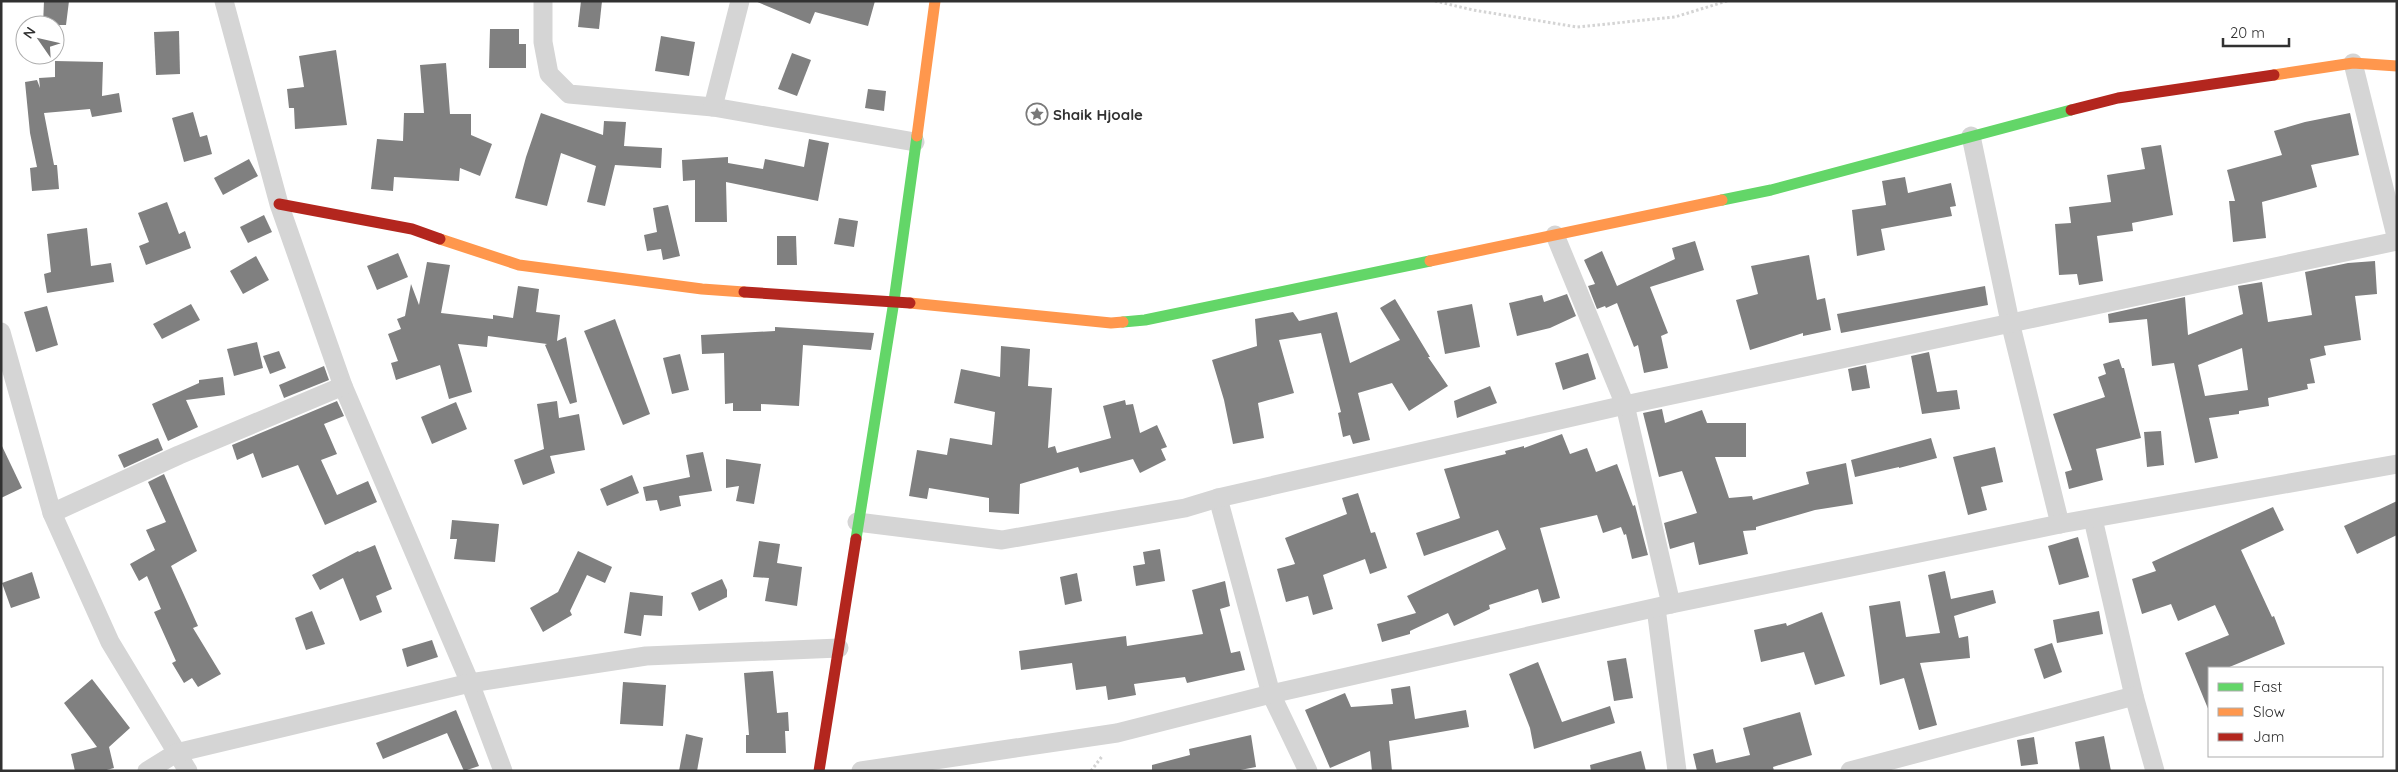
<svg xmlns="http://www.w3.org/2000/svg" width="2398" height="772" font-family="Quicksand,sans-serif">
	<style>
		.building { fill: #808080; fill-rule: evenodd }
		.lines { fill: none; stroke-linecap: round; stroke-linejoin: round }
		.path { stroke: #d4d4d4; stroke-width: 3; stroke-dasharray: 2.5 2.5; stroke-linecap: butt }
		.street { stroke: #d5d5d5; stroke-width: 19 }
		.fast { stroke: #63d668; stroke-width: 11 }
		.slow { stroke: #ff974d; stroke-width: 11 }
		.jam { stroke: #b3261e; stroke-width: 11 }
		.labels { text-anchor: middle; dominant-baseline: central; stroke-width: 5; stroke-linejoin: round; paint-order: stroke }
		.poi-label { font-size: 15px; font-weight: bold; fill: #313131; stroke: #fff; text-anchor: start }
	</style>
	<rect width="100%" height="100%" fill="#fff"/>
	<g class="building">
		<path d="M44,1H69L66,25H43Z"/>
		<path d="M581,1H602L599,29L578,27Z"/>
		<path d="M755,1H875L868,26L815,12L810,24Z"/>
		<path d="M490,29H519V44H526V68H489Z"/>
		<path d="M179,31L180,74L156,75L154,32Z"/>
		<path d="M661,36L695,42L689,76L655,71Z"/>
		<path d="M336,50L347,125L295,129L294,108H289L287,89L304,87L299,56Z"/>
		<path d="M792,53L811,60L797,96L778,89Z"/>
		<path d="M55,61L103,62L102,96L119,93L122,112L92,117L90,109L44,113L54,165H57L59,189L32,191L30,168L37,167L30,133L25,82L37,80L40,88L39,78L55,77Z"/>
		<path d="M446,63L450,114H471V135L492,144L480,176L460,168L459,181L394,177L393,191L371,189L377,139L403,141L404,113H424L420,65Z"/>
		<path d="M868,89L886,91L884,111L865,108Z"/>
		<path d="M193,112L200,137L207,135L212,154L184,162L172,118Z"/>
		<path d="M541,113L603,135L604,121L626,122L624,146L662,148L661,168L615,165L605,206L587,202L596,166L561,153L547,206L515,198L526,157Z"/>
		<path d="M2350,113L2359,155L2311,165L2317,187L2262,202L2266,238L2233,242L2229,201H2235L2227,170L2282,155L2274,131L2305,122Z"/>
		<path d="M809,139L829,143L818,201L726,182L727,222H695V180L683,181L682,160L728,157V163L763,169L765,159L804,167Z"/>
		<path d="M2161,145L2173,215L2132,223L2133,231L2097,236L2103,281L2079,285L2077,274L2059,275L2055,224L2071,223L2069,207L2111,202L2107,175L2145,169L2141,148Z"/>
		<path d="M249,159L258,176L223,195L214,178Z"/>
		<path d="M1905,177L1908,193L1951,183L1956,206L1950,207L1952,216L1881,229L1885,250L1857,256L1852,210L1886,205L1882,181Z"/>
		<path d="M167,202L179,234L185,231L191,248L146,265L139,246L149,242L138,213Z"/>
		<path d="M668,205L680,256L663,260L661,249L647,251L644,235L657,232L653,208Z"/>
		<path d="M264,215L272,232L248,243L240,227Z"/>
		<path d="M839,218L858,221L854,247L834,244Z"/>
		<path d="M87,228L91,266L111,263L114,282L47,293L44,274L51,272L47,234Z"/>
		<path d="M777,236H796L797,265H777Z"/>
		<path d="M1695,241L1704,270L1650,287L1668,333L1661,336L1668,368L1644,373L1638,345L1634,347L1617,303L1606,308L1605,306L1597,309L1588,286L1595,284L1584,260L1602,251L1617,286L1675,259L1672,248Z"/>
		<path d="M398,253L408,277L377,290L367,266Z"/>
		<path d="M1809,255L1817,300L1825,298L1831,330L1803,336V333L1750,350L1736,300L1758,294L1751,266Z"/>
		<path d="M256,256L269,280L243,294L230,271Z"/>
		<path d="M2375,261L2377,294L2355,296L2361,340L2324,346L2326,355L2310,359L2315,383L2307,384L2308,389L2268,398L2269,406L2239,411V414L2209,418L2218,458L2195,463L2174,363L2152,366L2147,319L2109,323L2108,314L2185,297L2188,335L2243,314L2238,286L2262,282L2268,322L2312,315L2305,272L2348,263ZM2242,348L2248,390L2205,396L2198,365Z"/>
		<path d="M427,262L450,265L441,313L493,319V315L513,318L518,286L539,289L536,312L560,315L557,341L566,337L577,402L570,404L545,345L547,344L488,336L487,347L458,344L472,392L449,399L440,365L396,380L391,363L398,361L388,334L401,329L397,319L405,316L411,284L419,305Z"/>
		<path d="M1985,286L1988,305L1841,333L1837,314Z"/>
		<path d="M1567,294L1576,316L1550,328L1517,336L1509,303L1542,295L1544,302Z"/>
		<path d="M1395,299L1430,357H1428L1448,386L1409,411L1392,383L1358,393L1370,440L1353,444L1350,435L1343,437L1338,413L1341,412L1321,333L1279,340L1294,393L1258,403L1264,438L1233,444L1224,400L1212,360L1257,346L1255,319L1293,312L1299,321L1337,312L1350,363L1400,340L1380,308Z"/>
		<path d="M191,304L200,320L162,339L153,324Z"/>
		<path d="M1472,304L1480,347L1445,354L1437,311Z"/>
		<path d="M47,306L58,345L36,352L24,312Z"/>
		<path d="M615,319L650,414L623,425L584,331Z"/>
		<path d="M775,327L874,333L871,350L803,345L799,406L761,404V411H733V403L725,404L724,353L702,354L701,335L775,331Z"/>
		<path d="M257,342L263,368L234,376L227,349Z"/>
		<path d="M1001,346L1030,349L1028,386L1052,388L1048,448L1055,446L1057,453L1111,438L1103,406L1125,400L1126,405L1133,404L1140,433L1157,425L1167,447L1161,449L1166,460L1140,473L1133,459L1080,473L1078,467L1020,484L1019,514L989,512V498L929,488L927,499L909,496L917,450L947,455L950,438L992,445L995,412L954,403L961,369L1000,377Z"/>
		<path d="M279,351L286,368L270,374L263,356Z"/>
		<path d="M1929,352L1937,392L1957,390L1960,409L1922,414L1911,356Z"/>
		<path d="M1588,353L1596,379L1563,390L1555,363Z"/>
		<path d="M680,354L689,390L672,394L663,358Z"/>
		<path d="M2119,359L2122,368H2124L2141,438L2096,449L2103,480L2069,489L2065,472L2072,470L2053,414L2105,397L2098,377L2106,374L2103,364Z"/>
		<path d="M1866,365L1870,388L1852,391L1848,369Z"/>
		<path d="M324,366L329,380L284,398L279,385Z"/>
		<path d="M223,377L225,395L186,400L198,427L168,441L152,404L199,383V380Z"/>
		<path d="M1490,386L1497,403L1457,418L1454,401Z"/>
		<path d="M337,401L344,416L324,424L337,454L321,460L337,495L368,481L377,502L325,525L298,465L262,478L253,453L237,460L232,445Z"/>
		<path d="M557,401L559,418L579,414L585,450L550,456L555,473L523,485L514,460L544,449L537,404Z"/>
		<path d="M456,402L467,429L432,444L421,417Z"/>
		<path d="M1662,409L1665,423L1702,410L1707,423H1746V457H1715L1729,498L1752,496L1753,500L1809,484L1806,472L1846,463L1853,504L1815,510L1756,527V530L1743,531L1748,554L1699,565L1694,542L1670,549L1664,523L1697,513L1682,471L1659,477L1643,413Z"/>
		<path d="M2161,431L2164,465L2147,467L2144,432Z"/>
		<path d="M1562,434L1570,454L1587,448L1596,472L1617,464L1633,506L1635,505L1648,555L1632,559L1626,534L1624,535L1621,527L1603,533L1597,515L1540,528L1560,598L1542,603L1538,589L1489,605L1490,609L1454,626L1448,613L1410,631V634L1382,642L1377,624L1416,613L1407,596L1506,549L1498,530L1424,556L1416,533L1460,518L1444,469L1506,454L1505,451L1524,446V448Z"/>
		<path d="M158,438L163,450L124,468L118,455Z"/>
		<path d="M1931,438L1937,458L1899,468V467L1855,477L1851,460Z"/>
		<path d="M1,444L22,488L1,498Z"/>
		<path d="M1995,447L2003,482L1981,487L1987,510L1968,515L1953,457Z"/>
		<path d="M703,452L712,491L679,496L681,506L660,511L657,500L646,501L643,487L690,477L686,455Z"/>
		<path d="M726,459L761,464L754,504L736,501L739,486L726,488Z"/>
		<path d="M164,474L197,551L171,566L198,626L193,628L221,674L198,687L192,678L184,683L172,663L176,661L154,612L161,609L147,576L139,581L130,564L155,550L146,530L166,522L148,482Z"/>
		<path d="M632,475L639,493L607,506L600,489Z"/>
		<path d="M1358,493L1371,533L1375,532L1387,568L1370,574L1365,559L1323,575L1333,609L1313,615L1308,596L1286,602L1277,569L1295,564L1285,538L1347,514L1342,498Z"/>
		<path d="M2397,501V535L2357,554L2344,526Z"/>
		<path d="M2273,507L2284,530L2241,550L2272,617L2274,616L2285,644L2227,668H2209V711L2185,653L2229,635L2215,605L2178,621L2171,604L2142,614L2132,579L2156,571L2152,562Z"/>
		<path d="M452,520L499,524L495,562L454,559L457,539H450Z"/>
		<path d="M2078,537L2089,577L2059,585L2048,546Z"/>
		<path d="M759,541L780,544L777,563L802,567L797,606L765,601L769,578L753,577Z"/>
		<path d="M375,545L392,589L376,596L382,612L360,621L343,578L320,590L312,575L358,551L359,552Z"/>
		<path d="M1160,549L1165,581L1136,586L1133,566L1145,564L1143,552Z"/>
		<path d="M578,551L612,567L605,583L587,575L570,611L572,615L543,632L530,608L558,592Z"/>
		<path d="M1945,571L1951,599L1993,590L1996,603L1954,616L1959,638L1968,636L1970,658L1920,663L1937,725L1919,730L1904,678L1880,685L1869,606L1900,601L1906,637L1940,633L1928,575Z"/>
		<path d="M32,572L40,598L11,608L2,583Z"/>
		<path d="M1077,573L1082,601L1065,605L1060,577Z"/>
		<path d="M722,579L727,590V597L699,611L691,593Z"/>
		<path d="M1225,581L1230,606L1220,609L1231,653L1240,651L1245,670L1187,683L1185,677L1134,684L1136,695L1108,700L1106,686L1076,690L1072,663L1021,670L1019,651L1126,636L1127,646L1203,634L1192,590Z"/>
		<path d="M630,592L663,596L662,616L644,615L641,636L624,633Z"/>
		<path d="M312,611L325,644L306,650L295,618Z"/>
		<path d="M2099,611L2103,634L2057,643L2053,620Z"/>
		<path d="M1822,612L1845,676L1815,685L1804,652L1761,662L1754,630L1786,623L1787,626Z"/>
		<path d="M432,640L438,657L407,667L402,649Z"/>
		<path d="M2052,643L2062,672L2044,679L2034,649Z"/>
		<path d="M1626,658L1633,698L1614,701L1607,661Z"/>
		<path d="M1538,662L1562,722L1610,706L1615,723L1534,749L1530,728L1509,674Z"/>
		<path d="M773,671L777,713L788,712L789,731H785L786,753H746V735H749L744,673Z"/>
		<path d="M92,679L130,728L109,747L114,768L103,771H75L71,754L97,747L64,703Z"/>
		<path d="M623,682L666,685L663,726L620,724Z"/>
		<path d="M1410,686L1415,719L1466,710L1469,727L1389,741L1392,771H1372L1370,751L1330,768L1305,710L1345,693L1351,707L1393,704L1391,689Z"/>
		<path d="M456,710L479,766L464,771L447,733L383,759L376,743Z"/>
		<path d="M1800,712L1812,755L1773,767L1774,771H1697L1693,754L1713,749L1716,763L1750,755L1743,728Z"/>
		<path d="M686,734L703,738L697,771H679Z"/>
		<path d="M1251,735L1256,767L1235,771H1152V765L1190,755L1189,749Z"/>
		<path d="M2104,736L2111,771H2080L2075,742Z"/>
		<path d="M2034,737L2038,764L2021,766L2017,740Z"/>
		<path d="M1641,751L1646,771H1591L1590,765Z"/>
	</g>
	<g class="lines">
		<g class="path">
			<path d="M1435,1L1473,10L1577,27L1675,17L1727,1"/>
			<path d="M1091,771L1103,755"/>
		</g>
		<g class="street">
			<path d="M224,1L279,204L343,386L470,683L503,771"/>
			<path d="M543,1V42L549,74L569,94L713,107L915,142"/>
			<path d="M2353,63L2397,240"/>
			<path d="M713,107L740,1"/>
			<path d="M1971,136L2010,322L2060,524"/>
			<path d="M1555,235L1625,405L1671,604"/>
			<path d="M1,332L52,513L110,642L188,771"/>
			<path d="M1218,498L1271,694L1308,771"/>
			<path d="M52,513L179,455L343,386"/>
			<path d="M2093,519L2134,696L2155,771"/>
			<path d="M857,522L1002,540L1185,508L1218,498L1625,405L2397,241"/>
			<path d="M1656,608L1677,771"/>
			<path d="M147,771L176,753L470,683L646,656L839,648"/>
			<path d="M861,771L1117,733L1271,694L1671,604L2060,524L2397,464"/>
			<path d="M1850,771L2134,696"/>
		</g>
		<g class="fast">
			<path d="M1722,200L1771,190L2071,110"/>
			<path d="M1123,322L1145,320L1430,261"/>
			<path d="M856,539L894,301L917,136"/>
		</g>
		<g class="slow">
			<path d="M2274,75L2353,63L2397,66"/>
			<path d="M917,136L935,1"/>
			<path d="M440,239L519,265L702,289L744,292"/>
			<path d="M1430,261L1722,200"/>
			<path d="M910,303L1111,323L1123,322"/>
		</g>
		<g class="jam">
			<path d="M2071,110L2118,98L2274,75"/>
			<path d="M279,204L412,229L440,239"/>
			<path d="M744,292L910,303"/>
			<path d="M819,771L856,539"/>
		</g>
	</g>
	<defs>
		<g id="sight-ring" transform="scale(1.125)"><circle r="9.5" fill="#fff" stroke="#797979" stroke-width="1.5"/><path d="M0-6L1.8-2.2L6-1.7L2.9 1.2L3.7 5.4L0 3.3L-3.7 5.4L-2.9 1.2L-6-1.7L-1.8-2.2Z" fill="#797979"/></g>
	</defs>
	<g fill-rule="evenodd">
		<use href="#sight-ring" x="1037" y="114"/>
	</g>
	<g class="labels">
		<g class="poi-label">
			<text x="1053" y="114">Shaik Hjoale</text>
		</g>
	</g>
	<rect width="2398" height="772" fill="none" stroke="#313131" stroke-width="5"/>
	<rect x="2208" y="667" width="175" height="90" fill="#ffffff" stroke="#adadad"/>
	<rect x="2218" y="683" width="25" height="8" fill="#63d668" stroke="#adadad"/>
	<text x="2253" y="692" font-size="15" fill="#313131">Fast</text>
	<rect x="2218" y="708" width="25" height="8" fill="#ff974d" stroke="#adadad"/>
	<text x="2253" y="717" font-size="15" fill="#313131">Slow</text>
	<rect x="2218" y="733" width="25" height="8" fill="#b3261e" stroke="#adadad"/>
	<text x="2253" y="742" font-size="15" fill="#313131">Jam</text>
	<g transform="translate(40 40) rotate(304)"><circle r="24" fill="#ffffff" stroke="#adadad"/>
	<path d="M0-4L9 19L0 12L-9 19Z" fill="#797979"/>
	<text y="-8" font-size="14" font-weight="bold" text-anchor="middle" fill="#313131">N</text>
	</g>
	<path d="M2223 38v8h66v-8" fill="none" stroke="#313131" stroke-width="2.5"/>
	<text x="2230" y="38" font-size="15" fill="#313131" stroke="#ffffff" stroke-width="4" paint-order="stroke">20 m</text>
</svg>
